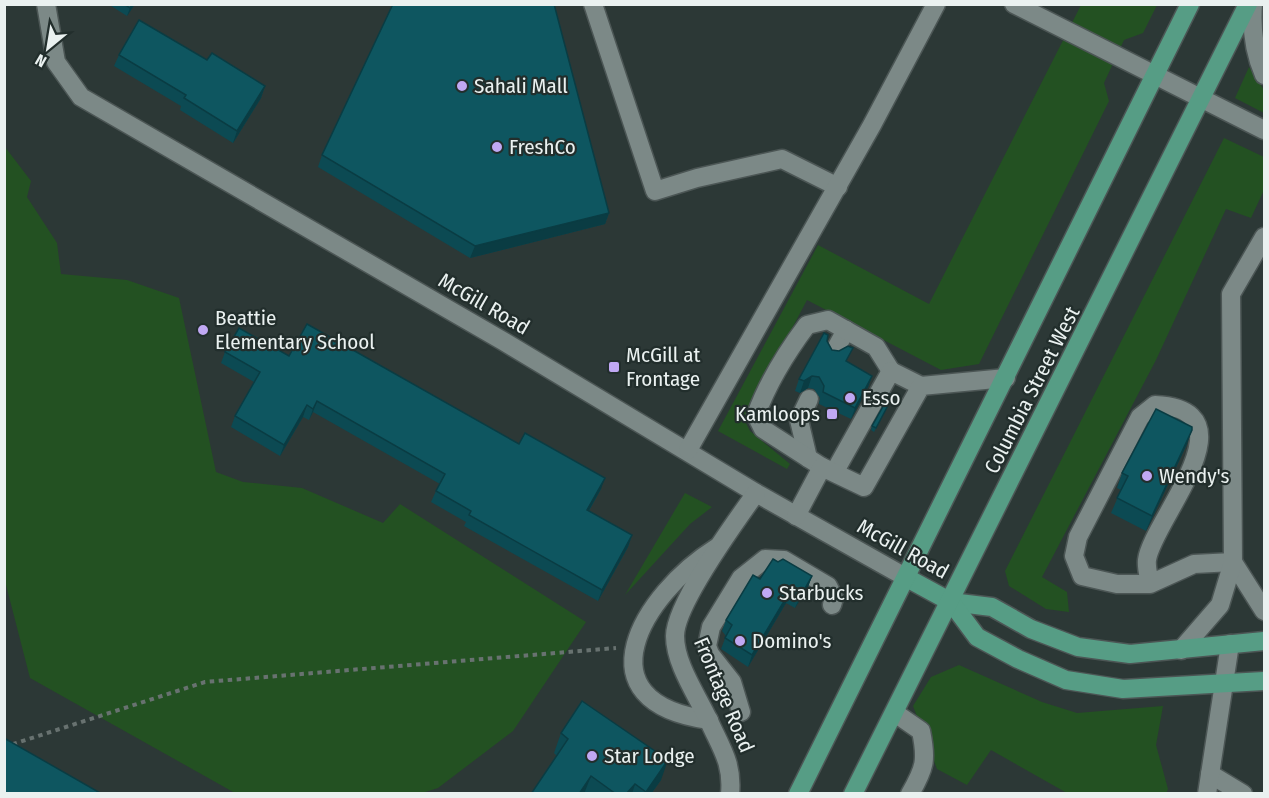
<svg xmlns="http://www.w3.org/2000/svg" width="1269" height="798" font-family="'Fira Sans Condensed',sans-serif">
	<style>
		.green { fill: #235122 }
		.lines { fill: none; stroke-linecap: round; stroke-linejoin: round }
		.minor-casing { stroke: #4c5655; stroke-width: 21 }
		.major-casing { stroke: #4c5655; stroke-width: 21 }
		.path { stroke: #687270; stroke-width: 4; stroke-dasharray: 4.5 4.5; stroke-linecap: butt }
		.minor { stroke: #7c8987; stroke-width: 18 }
		.major { stroke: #569d85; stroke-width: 18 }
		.wall { fill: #0c4a53 }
		.shaded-wall { fill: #0a3c43 }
		.building { fill: #0e5660; stroke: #0a3c43; stroke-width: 1.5 }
		.poi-dot { fill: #c0a8f3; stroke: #222e2c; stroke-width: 2 }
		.labels { text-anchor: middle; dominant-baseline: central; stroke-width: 4.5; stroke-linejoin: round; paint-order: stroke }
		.poi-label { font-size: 21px; fill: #eaf1f0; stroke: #222e2c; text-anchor: start }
		.street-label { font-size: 21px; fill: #eaf1f0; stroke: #222e2c }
	</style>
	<rect width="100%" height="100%" fill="#2c3836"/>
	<g class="green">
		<path d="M1081,5H1157L1143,33L1124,40L1104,83L1109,101L979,364L941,370L807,300L744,419L750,431L790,464L787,469L718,431L818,245L929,304Z"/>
		<path d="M1249,67L1264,90V113L1235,98Z"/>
		<path d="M1224,138L1264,157V190L1251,218L1226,209L1156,360L1042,577L1067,592L1069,612L1046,609L1009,586L1005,571Z"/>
		<path d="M5,147L31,181L27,197L57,243L61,274L127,280L179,298L216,472L243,482L302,488L383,523L400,504L586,622L513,731L438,788L422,793H235L30,678L5,581Z"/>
		<path d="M685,493L712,507L690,524L625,595Z"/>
		<path d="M959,665L1042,702L1077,713L1163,706L1156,745L1168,789L1166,794L1067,793L991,750L967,785L937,769L913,706L931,677Z"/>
	</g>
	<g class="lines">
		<g class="minor-casing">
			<g id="minor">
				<path d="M46,4L56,62L81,97L503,341L756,493L907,578"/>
				<path d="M593,4L655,191L697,178L782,159L838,187"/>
				<path d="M1014,4L1264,130"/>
				<path d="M1253,4C1251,30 1254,52 1264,75"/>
				<path d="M834,352L846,330"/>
				<path d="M688,450L872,125L936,4"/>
				<path d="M808,458L799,420L809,399"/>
				<path d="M822,467L763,429L756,415C768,382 786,353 807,325L828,320L876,347L891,371"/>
				<path d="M835,471L891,371L921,386"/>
				<path d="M796,516L822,467L864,487L921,386L1006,378"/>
				<path d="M1233,562L1264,611"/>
				<path d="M1150,584C1149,576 1146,568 1147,560C1151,522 1257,409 1155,405L1140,417L1078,537L1074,556L1082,576L1117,584H1150L1194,564L1233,562"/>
				<path d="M1181,650L1220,605L1233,562L1231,294L1264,237"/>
				<path d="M741,712L732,682L710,654L707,646L711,627L741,578L765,559L784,560L828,586L834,598L832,605"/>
				<path d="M895,713L921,731C927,760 925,768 910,794"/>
				<path d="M709,720C577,702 643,594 716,548"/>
				<path d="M1210,774L1243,794"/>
				<path d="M730,794C733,763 721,748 709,721C697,695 675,664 675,636C675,604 736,521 756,493"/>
				<path d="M1207,794L1230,644"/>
			</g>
		</g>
		<g class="major-casing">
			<g id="major">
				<path d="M907,578L951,602L992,607L1031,629L1078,647L1130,654L1264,641"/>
				<path d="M951,602L977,637L1018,659L1066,680L1123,689L1264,681"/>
				<path d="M798,794L1190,4"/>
				<path d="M853,794L1248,4"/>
			</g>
		</g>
		<path class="path" d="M4,747L205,682L616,648"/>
		<use href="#minor" class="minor"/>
		<use href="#major" class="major"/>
	</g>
	<g class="wall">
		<path d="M108,4H135L127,16Z"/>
		<path d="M119,55L265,86L261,98L233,143L180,110L181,106L114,66Z"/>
		<path d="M322,155L609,213L605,224L470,258L318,167Z"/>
		<path d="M827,341L832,350L848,362L872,376L868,387L851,419L819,404L820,398L814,389L808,388L800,393L795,391L799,379Z"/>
		<path d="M225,352L289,356L519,444L601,489L589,511L632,535L628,547L598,601L464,526L466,522L431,502L436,491L440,484L313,412L309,420L303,417L280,456L231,427L235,416L254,382L221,363Z"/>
		<path d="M891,400L874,432L871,430L872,426Z"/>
		<path d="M1187,444L1146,531L1111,513L1121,490L1117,488L1122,473Z"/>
		<path d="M812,576L808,587L795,608L786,603L748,667L721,649L726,636L722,631L726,620L760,579Z"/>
		<path d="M561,733L661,780L651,794H531L557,756L554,753Z"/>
	</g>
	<g class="shaded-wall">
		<path d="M132,4H135L127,16L130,8Z"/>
		<path d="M265,86L261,98L233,143L237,131Z"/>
		<path d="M609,213L605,224L470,258L475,246Z"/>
		<path d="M812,376L808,388L800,393L804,381Z"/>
		<path d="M872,376L868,387L851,419L855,408Z"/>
		<path d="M317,401L313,412L309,420L313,409Z"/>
		<path d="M307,405L303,417L280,456L284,445Z"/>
		<path d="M1192,430L1187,444L1146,531L1152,516Z"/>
		<path d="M605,478L601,489L583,521L587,510Z"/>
		<path d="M632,535L628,547L598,601L602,590Z"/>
		<path d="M812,576L808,587L795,608L800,597Z"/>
		<path d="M790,591L786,603L748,667L752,655Z"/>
		<path d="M668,760L661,780L651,794H645Z"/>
		<path d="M591,776L584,794H579Z"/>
		<path d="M635,784L632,794H626Z"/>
	</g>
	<g class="building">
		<path d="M124,4H132L130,8Z"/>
		<path d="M393,4H554L609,213L475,246L322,155Z"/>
		<path d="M139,20L207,60L212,53L265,86L237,131L184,98L186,95L119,55Z"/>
		<path d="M307,324L519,444L525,433L605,478L587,510L632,535L602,590L469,515L471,511L436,491L445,474L317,401L313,409L307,405L284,445L235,416L260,372L225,352L239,328L289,356Z"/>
		<path d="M824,333L828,335L827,341L832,350L839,351L848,346L853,348L846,361L872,376L855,408L823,392L824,386L819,377L812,376L804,381L799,379Z"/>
		<path d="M890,394L893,396L876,428L872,426Z"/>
		<path d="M1156,409L1192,427V430L1152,516L1117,498L1128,476L1122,473Z"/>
		<path d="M773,559L778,562L783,559L812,576L800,597L790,591L752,655L725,638L732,625L726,620L753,575L760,579Z"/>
		<path d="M582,701L668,760L646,792L635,784L626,794H616L591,776L579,794H531L568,739L561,733Z"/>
		<path d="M4,738L102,794H4Z"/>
	</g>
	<g class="poi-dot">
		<circle cx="462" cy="86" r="6"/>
		<circle cx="497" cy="147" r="6"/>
		<circle cx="203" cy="330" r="6"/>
		<rect x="608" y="361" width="12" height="12" rx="3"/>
		<circle cx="850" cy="398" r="6"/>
		<rect x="826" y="408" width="12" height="12" rx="3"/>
		<circle cx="1147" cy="476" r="6"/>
		<circle cx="767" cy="593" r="6"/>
		<circle cx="740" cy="641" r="6"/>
		<circle cx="592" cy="756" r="6"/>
	</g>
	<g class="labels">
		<g class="poi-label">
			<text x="474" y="86">Sahali Mall</text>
			<text x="509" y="147">FreshCo</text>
			<text x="215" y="318">Beattie<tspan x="215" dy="24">Elementary School</tspan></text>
			<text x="626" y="355">McGill at<tspan x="626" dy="24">Frontage</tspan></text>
			<text x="862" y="398">Esso</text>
			<text x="820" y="414" text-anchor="end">Kamloops</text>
			<text x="1159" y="476">Wendy's</text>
			<text x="779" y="593">Starbucks</text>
			<text x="752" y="641">Domino's</text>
			<text x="604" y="756">Star Lodge</text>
		</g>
		<g class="street-label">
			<text transform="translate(484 304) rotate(30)">McGill Road</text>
			<text transform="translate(1032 390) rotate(-63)">Columbia Street West</text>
			<text transform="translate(903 549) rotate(29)">McGill Road</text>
			<text transform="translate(724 695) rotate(67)">Frontage Road</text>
		</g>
	</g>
	<rect width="1269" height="798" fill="none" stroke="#eaf1f0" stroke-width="12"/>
	<g transform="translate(48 48) rotate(210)" stroke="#222e2c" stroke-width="4.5" paint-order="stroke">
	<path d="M0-4.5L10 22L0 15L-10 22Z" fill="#eaf1f0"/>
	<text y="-9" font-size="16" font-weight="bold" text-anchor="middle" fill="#eaf1f0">N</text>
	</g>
</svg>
